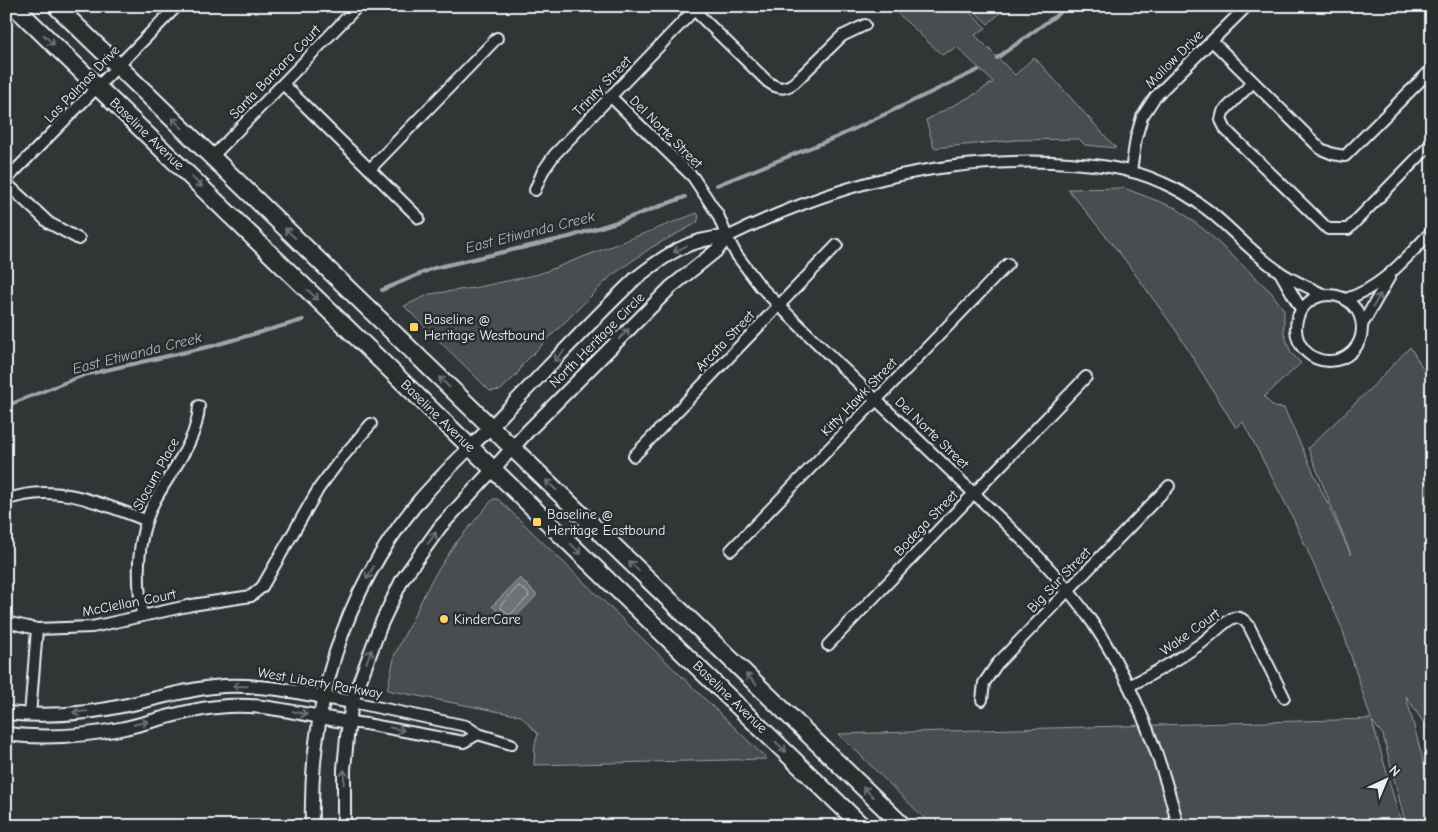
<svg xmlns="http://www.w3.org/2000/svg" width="1438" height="832" font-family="'Comic Neue',sans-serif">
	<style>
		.green { fill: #494d4f; stroke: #989fa4 }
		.water { fill: #6e7376; stroke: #9fa5aa }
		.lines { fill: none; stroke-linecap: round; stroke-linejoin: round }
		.shore { stroke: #b7bfc4; stroke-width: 1 }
		.stream { stroke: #9fa5aa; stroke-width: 4 }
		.minor-casing { stroke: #e8f1f8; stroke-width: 14 }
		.tertiary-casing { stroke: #e8f1f8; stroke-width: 16 }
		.primary-casing { stroke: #e8f1f8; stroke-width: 20 }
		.minor { stroke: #2a2d2e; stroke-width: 10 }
		.tertiary { stroke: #2a2d2e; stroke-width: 12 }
		.primary { stroke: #2a2d2e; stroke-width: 16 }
		.oneway { stroke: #6c7275 }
		.poi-dot { fill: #ffd166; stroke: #2a2d2e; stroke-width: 2 }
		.labels { text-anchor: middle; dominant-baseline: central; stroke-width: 5; stroke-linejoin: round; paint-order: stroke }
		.street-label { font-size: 14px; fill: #e8f1f8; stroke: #2a2d2e }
		.poi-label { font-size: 14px; fill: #e8f1f8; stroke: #2a2d2e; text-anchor: start }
		.water-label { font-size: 15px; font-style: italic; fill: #b1b8be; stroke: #2a2d2e }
	</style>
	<rect width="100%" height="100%" fill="#323536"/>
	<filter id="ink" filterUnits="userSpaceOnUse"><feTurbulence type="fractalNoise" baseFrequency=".02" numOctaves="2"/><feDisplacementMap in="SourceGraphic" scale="10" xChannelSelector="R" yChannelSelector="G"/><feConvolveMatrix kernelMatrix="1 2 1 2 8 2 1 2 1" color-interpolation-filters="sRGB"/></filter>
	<g filter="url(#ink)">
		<g class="green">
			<path d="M890,6H963L986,28L975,35L1015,75L1034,57L1116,148L1085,145L1079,139L1016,140L934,148L926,120L977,93L993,82L957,47L942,55Z"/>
			<path d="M969,6H1008L988,24Z"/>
			<path d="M1124,188L1176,208L1207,232L1271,292L1284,310V333L1291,353L1301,363L1264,397L1274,407L1284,408L1351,555L1308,448L1370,389L1410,347L1432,383V742L1429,731L1406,696L1432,794V826H1406L1383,735L1372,721L1402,826H932L839,734L1371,719L1342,628L1292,516L1243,422L1236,428L1177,332L1125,260L1068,189Z"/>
			<path d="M697,213L699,216L697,223L652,247L611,276L523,364L518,373L501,390L490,391L404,306L430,294L474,288L539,274Z"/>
			<path d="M493,499H498L767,759L534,765L535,744L538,734L521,716L387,690L395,654L431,581L455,544Z"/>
		</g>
		<path class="water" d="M520,578L537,595L510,623L492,606Z"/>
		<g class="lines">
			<path class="shore" d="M519,586L528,593L529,596L511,614L509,615L501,608V605Z"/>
			<g class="stream">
				<path d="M997,58L1069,6"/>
				<path d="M717,185L837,137L978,70"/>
				<path d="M382,290L434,268L569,237L620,221L685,197"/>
				<path d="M6,406L84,375L212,346L303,320"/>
			</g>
			<g class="minor-casing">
				<g id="minor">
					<path d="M694,10L768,82C778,89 785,90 795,82L842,36L865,25"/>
					<path d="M1212,41L1321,149L1333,154L1345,156L1432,69"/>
					<path d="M1253,82L1223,112L1221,120L1226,130L1328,229H1348L1432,143"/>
					<path d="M283,84L419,218"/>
					<path d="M611,97L693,177L718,215L727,237L736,254L760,286C825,353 894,416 961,481C1007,525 1055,568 1092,622C1134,684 1160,753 1178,826"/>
					<path d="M212,157L358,6"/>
					<path d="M370,169L497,38"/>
					<path d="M1131,171L1136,138L1142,117L1155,97L1247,6"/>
					<path d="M6,180L177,6"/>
					<path d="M6,183L49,223L79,239"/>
					<path d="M535,190L543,171L555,154L698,6"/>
					<path d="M727,237C834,185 932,158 1052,162C1090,164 1127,166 1163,183C1177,189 1192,198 1205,208C1231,227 1252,254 1280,272C1293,281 1309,287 1324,295"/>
					<path d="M1281,274L1301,309"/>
					<circle cx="1329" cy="328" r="33"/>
					<path d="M1346,299C1383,287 1406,258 1432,231"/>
					<path d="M1362,325L1390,276"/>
					<path d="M634,456L837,245"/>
					<path d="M6,500C55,481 101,504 146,520"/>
					<path d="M731,550L1008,264"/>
					<path d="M142,616C137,578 136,541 152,506C168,473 197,445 199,406"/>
					<path d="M6,622L37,629L92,627L192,605L251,596L262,587L319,488L340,460L371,424"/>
					<path d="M828,645L1086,377"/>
					<path d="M1129,686C1153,674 1177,660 1199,645C1208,639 1225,621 1233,618C1240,616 1245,620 1249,626L1284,697"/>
					<path d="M982,700L984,683L997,664L1169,486"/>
					<path d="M352,702L466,726L478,734L511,744"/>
					<path d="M30,715L37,629"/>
					<path d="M349,722L366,724L464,742L478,734"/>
				</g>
			</g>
			<g class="tertiary-casing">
				<g id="tertiary">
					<path d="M6,713C46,717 88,714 127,705C160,698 191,688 224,686C267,684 310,695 352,702"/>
					<path d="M6,734C44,739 83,736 120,729C153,722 184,710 217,707C262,701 305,716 349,722"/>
					<path d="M312,826C309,708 342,593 418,502C445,470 477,442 505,412C548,368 590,322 635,279C664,256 689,238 727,237"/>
					<path d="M344,826V769L347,737L352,702L381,624L402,580L440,527L528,431L671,287L717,250L727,237"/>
				</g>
			</g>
			<g class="primary-casing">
				<g id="primary">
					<path d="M14,6L862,826"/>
					<path d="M56,6L903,826"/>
				</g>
			</g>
			<use href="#minor" class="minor"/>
			<use href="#tertiary" class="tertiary"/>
			<use href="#primary" class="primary"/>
		</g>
		<defs><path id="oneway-shaft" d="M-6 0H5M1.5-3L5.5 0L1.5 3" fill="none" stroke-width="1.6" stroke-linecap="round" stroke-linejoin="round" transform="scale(1.25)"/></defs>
		<g class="oneway">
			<use href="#oneway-shaft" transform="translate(49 40) rotate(44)"/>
			<use href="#oneway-shaft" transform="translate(177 123) rotate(-136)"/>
			<use href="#oneway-shaft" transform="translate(197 182) rotate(44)"/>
			<use href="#oneway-shaft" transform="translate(290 233) rotate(-136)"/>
			<use href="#oneway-shaft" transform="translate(680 249) rotate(153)"/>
			<use href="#oneway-shaft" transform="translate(313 295) rotate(44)"/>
			<use href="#oneway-shaft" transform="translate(1377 300) rotate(-60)"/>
			<use href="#oneway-shaft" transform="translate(624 334) rotate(-45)"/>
			<use href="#oneway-shaft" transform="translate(559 356) rotate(134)"/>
			<use href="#oneway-shaft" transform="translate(444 382) rotate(-136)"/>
			<use href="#oneway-shaft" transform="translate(551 485) rotate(-136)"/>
			<use href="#oneway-shaft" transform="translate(432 538) rotate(-53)"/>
			<use href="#oneway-shaft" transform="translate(576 549) rotate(44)"/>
			<use href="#oneway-shaft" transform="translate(634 566) rotate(-136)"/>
			<use href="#oneway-shaft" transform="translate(370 573) rotate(119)"/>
			<use href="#oneway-shaft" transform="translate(369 656) rotate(-69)"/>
			<use href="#oneway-shaft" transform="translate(751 679) rotate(-136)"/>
			<use href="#oneway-shaft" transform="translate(240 686) rotate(-179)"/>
			<use href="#oneway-shaft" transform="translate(80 712) rotate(175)"/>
			<use href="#oneway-shaft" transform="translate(300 713) rotate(13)"/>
			<use href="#oneway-shaft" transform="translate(141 723) rotate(-14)"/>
			<use href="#oneway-shaft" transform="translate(397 729) rotate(11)"/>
			<use href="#oneway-shaft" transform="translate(781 747) rotate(44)"/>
			<use href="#oneway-shaft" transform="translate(344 777) rotate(-88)"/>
			<use href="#oneway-shaft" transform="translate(868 792) rotate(-136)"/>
		</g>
	</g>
	<g class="poi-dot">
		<rect x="409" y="322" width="10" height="10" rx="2.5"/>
		<rect x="532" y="517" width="10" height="10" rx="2.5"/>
		<circle cx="444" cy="619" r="5"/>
	</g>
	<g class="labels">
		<g class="street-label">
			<text transform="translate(1174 59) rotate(-45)">Mallow Drive</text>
			<text transform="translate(275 72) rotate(-46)">Santa Barbara Court</text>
			<text transform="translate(82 84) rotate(-46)">Las Palmas Drive</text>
			<text transform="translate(602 86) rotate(-46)">Trinity Street</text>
			<text transform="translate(666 132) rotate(45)">Del Norte Street</text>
			<text transform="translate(147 134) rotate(44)">Baseline Avenue</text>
			<text transform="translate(597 340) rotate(-45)">North Heritage Circle</text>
			<text transform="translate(725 341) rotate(-46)">Arcata Street</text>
			<text transform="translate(859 397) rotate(-46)">Kitty Hawk Street</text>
			<text transform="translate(438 416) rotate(44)">Baseline Avenue</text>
			<text transform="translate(932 433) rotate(44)">Del Norte Street</text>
			<text transform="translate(156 474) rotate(-61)">Slocum Place</text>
			<text transform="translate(926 523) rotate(-46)">Bodega Street</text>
			<text transform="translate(1059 580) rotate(-46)">Big Sur Street</text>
			<text transform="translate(129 603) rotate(-11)">McClellan Court</text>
			<text transform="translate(1190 632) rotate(-36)">Wake Court</text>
			<text transform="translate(320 683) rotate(10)">West Liberty Parkway</text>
			<text transform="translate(730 697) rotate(44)">Baseline Avenue</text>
		</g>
		<g class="poi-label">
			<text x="424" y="319">Baseline @<tspan x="424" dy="16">Heritage Westbound</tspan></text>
			<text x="547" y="514">Baseline @<tspan x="547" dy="16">Heritage Eastbound</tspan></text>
			<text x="454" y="619">KinderCare</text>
		</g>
		<g class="water-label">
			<text transform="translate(530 232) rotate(-14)">East Etiwanda Creek</text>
			<text transform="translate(137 353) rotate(-14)">East Etiwanda Creek</text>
		</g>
	</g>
	<rect width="1438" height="832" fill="none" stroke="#2a2d2e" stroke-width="25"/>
	<rect x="12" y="12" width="1413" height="807" fill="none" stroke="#e8f1f8" stroke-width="2" filter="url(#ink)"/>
	<g transform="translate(1386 780) rotate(44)" stroke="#2a2d2e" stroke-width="4" paint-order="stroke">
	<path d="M0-4L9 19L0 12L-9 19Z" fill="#e8f1f8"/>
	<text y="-8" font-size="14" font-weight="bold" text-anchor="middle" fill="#e8f1f8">N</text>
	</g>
</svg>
